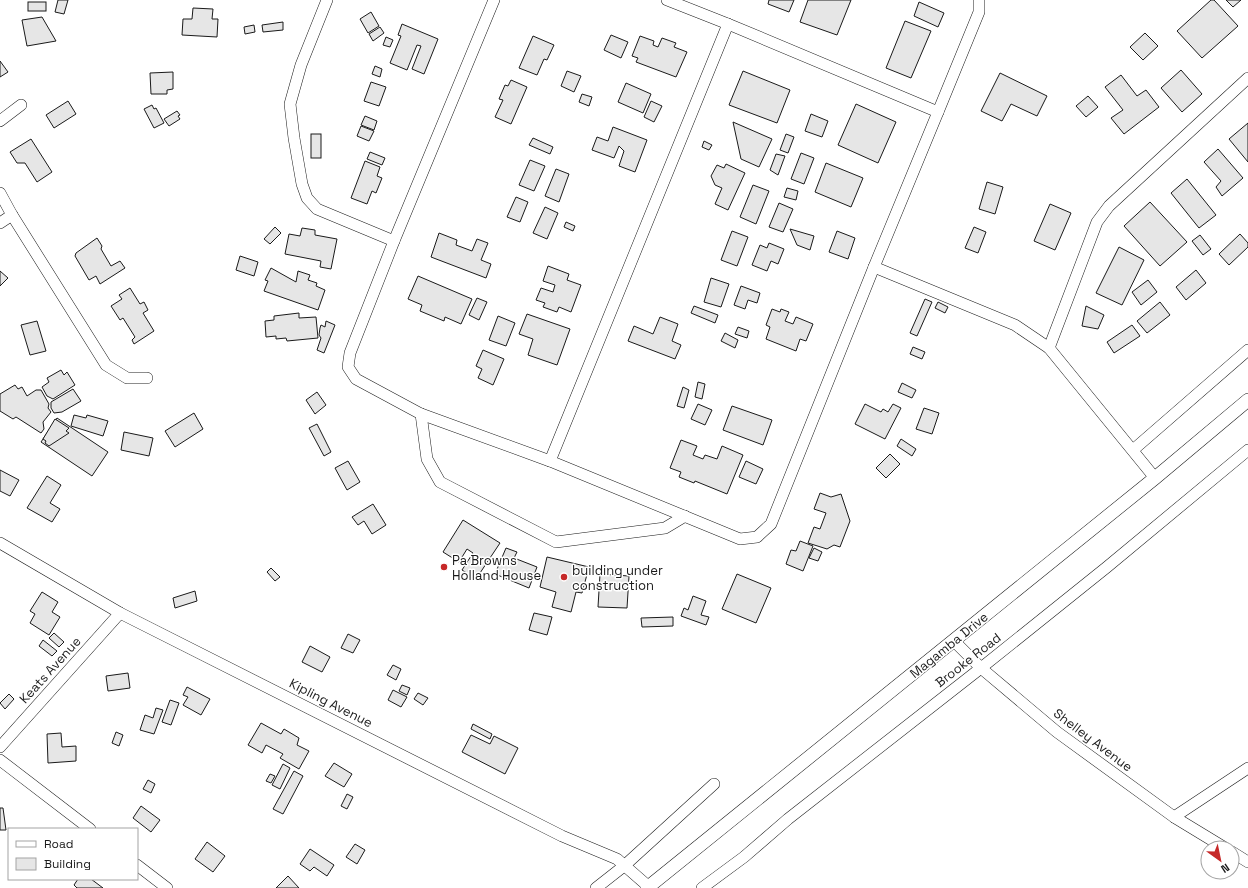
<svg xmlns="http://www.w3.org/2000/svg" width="1248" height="888" font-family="'Space Grotesk',sans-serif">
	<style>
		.building { fill: #e6e6e6; stroke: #1a1a1a }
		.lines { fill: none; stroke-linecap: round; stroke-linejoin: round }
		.minor-casing { stroke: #1a1a1a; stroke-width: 12 }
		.tertiary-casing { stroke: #1a1a1a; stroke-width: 14 }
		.minor { stroke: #fff; stroke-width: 11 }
		.tertiary { stroke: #fff; stroke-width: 13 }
		.poi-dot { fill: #c62828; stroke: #fff; stroke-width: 1.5 }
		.labels { text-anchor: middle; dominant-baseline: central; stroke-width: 3; stroke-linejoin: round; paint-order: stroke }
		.poi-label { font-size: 13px; fill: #1a1a1a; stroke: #fff; text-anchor: start }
		.street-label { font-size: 13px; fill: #1a1a1a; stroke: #fff }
	</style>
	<rect width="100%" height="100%" fill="#fff"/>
	<g class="building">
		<path d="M58,0H68L64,14L55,12Z"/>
		<path d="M769,0H794L789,12L768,4Z"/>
		<path d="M808,0H851L837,35L800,22Z"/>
		<path d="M1211,0H1214L1238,26L1202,58L1177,31Z"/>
		<path d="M1226,0H1241L1233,7Z"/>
		<rect x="28" y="2" width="18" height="9"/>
		<path d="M919,2L944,13L938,27L914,16Z"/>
		<path d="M193,8L213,9L212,19H218L217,37L182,35L183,19H192Z"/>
		<path d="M371,12L379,26L368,33L360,19Z"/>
		<path d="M42,17L56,41L27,46L22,20Z"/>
		<path d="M905,21L931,31L911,78L886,68Z"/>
		<path d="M283,22V30L263,32L262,25Z"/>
		<path d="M402,24L438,39L424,74L412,69L421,46L417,45L407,70L390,63L401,36L398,35Z"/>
		<path d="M254,25L255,32L245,34L244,27Z"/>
		<path d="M380,27L384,33L373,41L369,34Z"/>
		<path d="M1145,33L1158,46L1143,60L1130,47Z"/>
		<path d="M611,35L628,42L621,58L604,50Z"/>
		<path d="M533,36L554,45L547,60L544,59L537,75L519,68Z"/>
		<path d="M640,36L654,41L653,45L658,47L662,38L676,43L674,47L687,52L676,77L636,62L638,58L632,56Z"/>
		<path d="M386,37L393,40L390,47L383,45Z"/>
		<path d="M0,61L8,72L0,77Z"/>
		<path d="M375,66L382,69L380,77L372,74Z"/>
		<path d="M1181,70L1202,94L1182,112L1161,88Z"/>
		<path d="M567,71L581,76L574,92L561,86Z"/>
		<path d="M743,71L790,90L777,123L729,105Z"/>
		<path d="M173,72V89L167,90V94H151L150,73Z"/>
		<path d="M1000,73L1047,96L1037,116L1011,104L1002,121L981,111Z"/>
		<path d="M1121,75L1137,96L1146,90L1159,107L1124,134L1111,118L1123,110L1105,87Z"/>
		<path d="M511,80L527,87L511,124L495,117L503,100L499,99L505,85L508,86Z"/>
		<path d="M371,82L386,87L379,106L364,101Z"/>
		<path d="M626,83L651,94L643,113L618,102Z"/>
		<path d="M582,94L592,97L589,106L579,102Z"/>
		<path d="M1088,96L1098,107L1086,117L1076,106Z"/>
		<path d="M68,101L76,114L54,128L46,115Z"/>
		<path d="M651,101L662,106L654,122L644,117Z"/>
		<path d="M856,104L896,122L878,163L838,145Z"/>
		<path d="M152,105L154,109L156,108L164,123L154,128L144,109Z"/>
		<path d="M177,111L180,115L178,116L180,119L169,126L164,119Z"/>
		<path d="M811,114L828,121L822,137L805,131Z"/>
		<path d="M365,116L377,121L374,130L361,125Z"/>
		<path d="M733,122L772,139L759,167L741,159Z"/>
		<path d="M1248,123V162L1229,139Z"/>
		<path d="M361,126L374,131L369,141L357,136Z"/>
		<path d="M613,127L647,140L635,172L619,166L624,151L619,146L614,158L592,150L597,137L608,141Z"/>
		<rect x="311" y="134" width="10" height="24"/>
		<path d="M786,134L794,137L788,153L780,150Z"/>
		<path d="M533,138L553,147L550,154L529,145Z"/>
		<path d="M31,139L52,172L37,182L25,163H17L10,152Z"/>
		<path d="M704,141L712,145L709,150L702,147Z"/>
		<path d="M1218,149L1243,178L1222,196L1216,187L1221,181L1204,162Z"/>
		<path d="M370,152L385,158L382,165L367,159Z"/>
		<path d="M801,153L814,158L804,184L791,179Z"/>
		<path d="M776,154L785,156L778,175L770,170Z"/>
		<path d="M530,160L545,166L534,191L519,185Z"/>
		<path d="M365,161L380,167L377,176L382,178L376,193L372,191L367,204L351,198Z"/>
		<path d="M826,163L863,178L851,207L815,192Z"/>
		<path d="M726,164L745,173L728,210L715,204L722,188L715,185L711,176L717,165L724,168Z"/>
		<path d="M556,169L569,174L559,202L545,196Z"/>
		<path d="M1187,179L1216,215L1199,228L1171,193Z"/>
		<path d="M987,182L1003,187L995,214L979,209Z"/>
		<path d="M753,185L769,191L756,224L740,217Z"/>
		<path d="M787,188L798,191L796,200L784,197Z"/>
		<path d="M516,197L528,202L520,222L507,217Z"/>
		<path d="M1150,202L1187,242L1160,266L1124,226Z"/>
		<path d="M779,203L793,209L783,232L769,227Z"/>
		<path d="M1050,204L1071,213L1055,250L1034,241Z"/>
		<path d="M545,207L558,213L547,239L533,233Z"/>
		<path d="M566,222L575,226L573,231L564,227Z"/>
		<path d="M275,227L281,233L270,244L264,239Z"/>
		<path d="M974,227L986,232L978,253L965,248Z"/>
		<path d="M302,228L315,230V235L337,239L331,269L320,267L321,261L285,254L289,234L300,236Z"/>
		<path d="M790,229L814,236L810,250L797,245Z"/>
		<path d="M732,231L748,237L737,266L721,260Z"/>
		<path d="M837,231L855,238L848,259L829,252Z"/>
		<path d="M439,233L457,240L456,245L472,251L477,239L488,243L481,260L491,264L486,278L431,257Z"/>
		<path d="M1240,234L1248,243V247L1229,265L1219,254Z"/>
		<path d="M1200,235L1211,249L1203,255L1192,241Z"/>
		<path d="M97,238L102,246L101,249L111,266L120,261L125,268L100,284L96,276L89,280L75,256L76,253Z"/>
		<path d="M769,243L784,249L778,264L771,261L767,271L752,265L760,245L767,248Z"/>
		<path d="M1119,247L1144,260L1122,305L1096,293Z"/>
		<path d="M240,256L258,262L254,276L236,270Z"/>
		<path d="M548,266L569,274L567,280L581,285L571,312L559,307L557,312L543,307L545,303L536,300L541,288L553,292L555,285L543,281Z"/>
		<path d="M271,268L296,282L298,271L310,275L308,280L317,283L316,286L325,290L318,310L264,291L268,281L265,280Z"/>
		<path d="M1196,270L1206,283L1186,300L1176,287Z"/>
		<path d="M0,271L8,278L0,286Z"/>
		<path d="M418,276L472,299L461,324L445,317L444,321L420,311L422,305L408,299Z"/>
		<path d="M711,278L729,284L721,307L704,302Z"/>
		<path d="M1148,280L1157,292L1141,305L1132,292Z"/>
		<path d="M741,286L760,293L757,303L748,300L745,309L734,305Z"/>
		<path d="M130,288L140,304L144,302L148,310L143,313L154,331L134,344L132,340L135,337L123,318L120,320L111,306L122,299L119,295Z"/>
		<path d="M477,298L487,302L479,320L469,315Z"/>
		<path d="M925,299L932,302L917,336L910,333Z"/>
		<path d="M938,302L948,307L945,313L935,308Z"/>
		<path d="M1160,302L1170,315L1147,333L1137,321Z"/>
		<path d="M694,306L718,315L715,323L691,313Z"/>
		<path d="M1086,306L1104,315L1098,329L1082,326Z"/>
		<path d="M772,309L780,312L781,309L789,312L785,321L793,324L796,317L813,324L806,341L800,339L796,351L766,339L770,327L766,325Z"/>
		<path d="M299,313V318L316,317L318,338L287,341L286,338L276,339V336L266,337L265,321L274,320V316Z"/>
		<path d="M527,314L570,329L557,365L528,355L533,339L519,334Z"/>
		<path d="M498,316L515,323L506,346L489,340Z"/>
		<path d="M660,317L678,324L672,341L681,345L675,359L628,341L634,326L653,334Z"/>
		<path d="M37,321L46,351L30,355L21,325Z"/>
		<path d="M326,321L335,325L324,353L317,350L321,338L319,335L320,328L321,325L325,327Z"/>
		<path d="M1132,325L1140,336L1114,353L1107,342Z"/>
		<path d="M738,327L749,331L747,338L735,334Z"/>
		<path d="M725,333L738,340L735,348L721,341Z"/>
		<path d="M913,347L925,352L922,359L910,354Z"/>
		<path d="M483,350L504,359L493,385L478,378L482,369L476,366Z"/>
		<path d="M61,370L64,375L67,372L75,385L53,399L47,396L42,387L49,382L47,378Z"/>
		<path d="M698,382L705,384L702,399L695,397Z"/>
		<path d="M902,383L916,390L912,398L898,392Z"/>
		<path d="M15,385L18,389L22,387L27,396L36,390H41L49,404L48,408L51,412L43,422L44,429L41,433L16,417L13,419L0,411V394Z"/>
		<path d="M683,387L689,390L684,408L677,406Z"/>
		<path d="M73,389L81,401L62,412L54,413L51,408V402Z"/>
		<path d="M317,392L326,405L315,414L306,400Z"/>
		<path d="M698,404L712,410L705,425L691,419Z"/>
		<path d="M865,404L881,412L883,409L888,412L893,404L901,408L885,439L855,424Z"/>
		<path d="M732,406L772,420L763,445L723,430Z"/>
		<path d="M924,408L939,413L932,434L916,429Z"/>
		<path d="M194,413L203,429L175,447L165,431Z"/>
		<path d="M74,415L86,418L87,415L108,421L103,436L71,426Z"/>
		<path d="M57,418L108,452L92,476L41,442Z"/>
		<path d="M55,419L69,428L66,431L69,433L49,446L45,443L46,441L43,439Z"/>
		<path d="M317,424L331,452L324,456L309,428Z"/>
		<path d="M124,432L153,438L149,456L121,450Z"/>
		<path d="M901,439L916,449L912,456L897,446Z"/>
		<path d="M681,440L697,446L693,455L703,459L705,455L717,459L722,446L743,455L727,494L695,481L694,483L679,477L681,472L670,468Z"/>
		<path d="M890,454L900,464L886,478L876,468Z"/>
		<path d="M348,461L360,482L347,490L335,468Z"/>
		<path d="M746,461L763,469L756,484L739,477Z"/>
		<path d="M0,470L19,480L10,496L0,491Z"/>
		<path d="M47,476L61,485L50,503L60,509L52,522L27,508Z"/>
		<path d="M820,493L831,497L841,494L850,521L840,547L834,545L827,549L808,543L814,527L820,529L826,513L814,509Z"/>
		<path d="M373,504L386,525L372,534L364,521L358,525L352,517Z"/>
		<path d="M463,520L500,543L476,579L462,570L473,553L467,549L459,562L443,552Z"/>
		<path d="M800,541L813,546L803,571L786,564L791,550L796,551Z"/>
		<path d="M506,548L517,552L514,558L537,567L529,588L495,574Z"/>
		<path d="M814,548L822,552L818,561L809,558Z"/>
		<path d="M547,557L589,567L582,593L576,592L571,612L552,607L556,592L540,587Z"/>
		<path d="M271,568L280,577L275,581L267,572Z"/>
		<path d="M600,574L629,576L627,608L598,607Z"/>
		<path d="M737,574L771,588L756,623L722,609Z"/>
		<path d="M195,591L197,601L175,608L173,598Z"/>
		<path d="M42,592L58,602L52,612L60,617L49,635L30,623L35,614L30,611Z"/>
		<path d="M693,596L706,601L701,615L709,617L706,625L681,616L684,608L688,610Z"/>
		<path d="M534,613L552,617L547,635L529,630Z"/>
		<path d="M673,617V626L642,627L641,618Z"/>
		<path d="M54,633L64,642L59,647L49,638Z"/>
		<path d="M348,634L360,640L353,653L341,648Z"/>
		<path d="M43,640L57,651L52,656L39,646Z"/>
		<path d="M310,646L330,657L322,672L302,662Z"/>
		<path d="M393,665L401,669L396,680L387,675Z"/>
		<path d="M128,673L130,688L108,691L106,676Z"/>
		<path d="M402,685L410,688L407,695L399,691Z"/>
		<path d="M187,687L210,699L201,715L183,705L188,697L183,695Z"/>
		<path d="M393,690L407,697L401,707L388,700Z"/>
		<path d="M418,693L428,698L423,705L414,699Z"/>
		<path d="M9,694L14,699L5,709L0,703Z"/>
		<path d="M170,700L179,703L171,725L162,722Z"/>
		<path d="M156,708L163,710L154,734L140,730L145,715L153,718Z"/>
		<path d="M261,723L281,734L284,729L299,738L297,745L309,751L299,769L280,758L283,754L266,745L262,753L248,745Z"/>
		<path d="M473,724L492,734L490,739L471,729Z"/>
		<path d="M116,732L123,735L119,746L112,743Z"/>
		<path d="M61,733L62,747L76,746V761L48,763L47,734Z"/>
		<path d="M471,735L490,744L494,736L518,748L505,774L462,752Z"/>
		<path d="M334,763L352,774L344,787L325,776Z"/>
		<path d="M283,764L290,768L280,789L272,785Z"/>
		<path d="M294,771L303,776L283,814L273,809Z"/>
		<path d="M270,774L275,776L271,783L266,781Z"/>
		<path d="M148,780L155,784L151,793L143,789Z"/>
		<path d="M347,794L353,797L347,809L341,806Z"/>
		<path d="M141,806L160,820L151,832L133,818Z"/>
		<path d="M0,808H3L6,830H0Z"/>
		<path d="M207,842L225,856L213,872L195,859Z"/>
		<path d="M355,844L365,850L357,864L346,857Z"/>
		<path d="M310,849L334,865L327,876L314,867L310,871L300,864Z"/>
		<path d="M288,876L299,888H276Z"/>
		<path d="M78,879H91L103,888H77L74,885Z"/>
	</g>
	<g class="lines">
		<g class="minor-casing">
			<g id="minor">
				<path d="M327,0L301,65L290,104L294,138L302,184L307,198L317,209L394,241"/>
				<path d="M494,0L394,241L350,353L348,367L356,379L421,414L550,461L740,539L757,537L771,524L874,267L1015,325L1049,348L1155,478"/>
				<path d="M667,0L728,24L938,112L874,267"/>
				<path d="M938,112L979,12V0"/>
				<path d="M0,121L21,105"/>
				<path d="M0,193L12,215L106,365L127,378H147"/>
				<path d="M0,223L12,215"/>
				<path d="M1049,348L1097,222L1109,206L1248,78"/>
				<path d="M421,414L427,459L440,482L556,542L665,528L685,516"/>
				<path d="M1133,450L1248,350"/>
				<path d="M550,461L728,24"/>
				<path d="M0,543L120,613L562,836L617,859L649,887"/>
				<path d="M954,641L981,668L1057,732L1174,817L1225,848"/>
				<path d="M0,747L120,613"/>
				<path d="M0,760L90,829"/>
				<path d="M1174,817L1248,768"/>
				<path d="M1232,852L1248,862"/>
				<path d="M137,865L167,888"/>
				<path d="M596,888L624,866L714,784"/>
				<path d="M702,888L744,857L788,819L981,668L1107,567L1248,450"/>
			</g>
		</g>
		<g class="tertiary-casing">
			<path id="tertiary" d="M647,888L1155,478L1248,400"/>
		</g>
		<use href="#minor" class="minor"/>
		<use href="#tertiary" class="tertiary"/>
	</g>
	<g class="poi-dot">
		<circle cx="444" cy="567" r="4"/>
		<circle cx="564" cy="577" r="4"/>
	</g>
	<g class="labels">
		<g class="poi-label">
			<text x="452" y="560">Pa Browns<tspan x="452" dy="15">Holland House</tspan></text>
			<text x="572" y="570">building under<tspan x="572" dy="15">construction</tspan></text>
		</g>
		<g class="street-label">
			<text transform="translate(949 645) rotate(-39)">Magamba Drive</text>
			<text transform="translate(968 660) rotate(-38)">Brooke Road</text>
			<text transform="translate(50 670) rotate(-48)">Keats Avenue</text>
			<text transform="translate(331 703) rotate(27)">Kipling Avenue</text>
			<text transform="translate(1093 740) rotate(37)">Shelley Avenue</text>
		</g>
	</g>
	<rect x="8" y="828" width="130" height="52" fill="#ffffff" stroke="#a3a3a3"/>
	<rect x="16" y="841" width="20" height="6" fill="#ffffff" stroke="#a3a3a3"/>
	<text x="44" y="848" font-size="12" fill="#1a1a1a">Road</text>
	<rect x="16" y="858" width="20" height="12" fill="#e6e6e6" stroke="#a3a3a3"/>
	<text x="44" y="868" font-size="12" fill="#1a1a1a">Building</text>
	<g transform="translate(1220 860) rotate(147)"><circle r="19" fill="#ffffff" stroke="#a3a3a3"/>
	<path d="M0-3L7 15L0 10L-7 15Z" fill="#c62828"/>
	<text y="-6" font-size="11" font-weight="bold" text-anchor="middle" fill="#1a1a1a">N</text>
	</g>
</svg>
